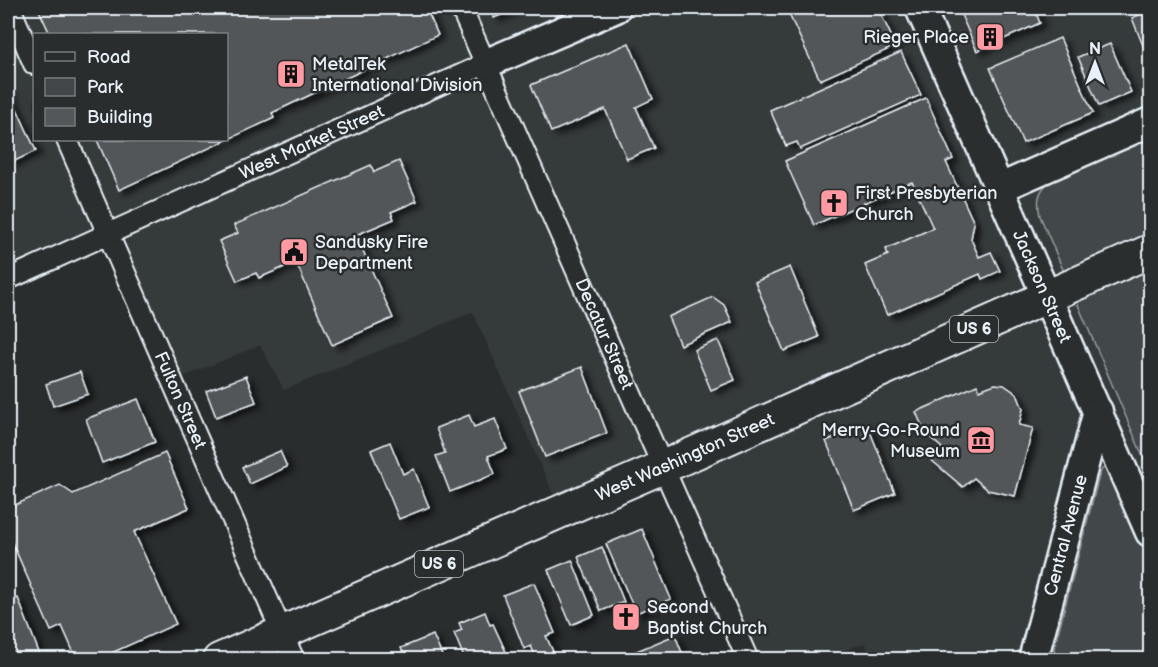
<svg xmlns="http://www.w3.org/2000/svg" width="1158" height="667" font-family="'Balsamiq Sans',sans-serif">
	<style>
		.built { fill: #363a3b; fill-rule: evenodd }
		.green { fill: #424648; stroke: #959ca0; stroke-width: 1.5 }
		.building { fill: #535759; stroke: #e8f1f8; stroke-width: 1.5; filter: url(#shadow) }
		.lines { fill: none; stroke-linecap: round; stroke-linejoin: round }
		.street-casing { stroke: #e8f1f8; stroke-width: 24 }
		.secondary-casing { stroke: #e8f1f8; stroke-width: 33 }
		.primary-casing { stroke: #e8f1f8; stroke-width: 36 }
		.street { stroke: #2a2d2e; stroke-width: 20 }
		.secondary { stroke: #2a2d2e; stroke-width: 28 }
		.primary { stroke: #2a2d2e; stroke-width: 32 }
		.labels { text-anchor: middle; dominant-baseline: central; stroke-width: 5; stroke-linejoin: round; paint-order: stroke }
		.shield { fill: #2a2d2e; stroke: #afb6bb; stroke-width: 1.5 }
		.shield-label { font-size: 16px; font-weight: bold; fill: #e8f1f8 }
		.poi-label { font-size: 18px; fill: #e8f1f8; stroke: #2a2d2e; text-anchor: start }
		.street-label { font-size: 18px; fill: #e8f1f8; stroke: #2a2d2e }
	</style>
	<defs>
		<filter id="shadow"><feDropShadow dx="6" dy="4" stdDeviation="3" flood-color="#0009"/></filter>
	</defs>
	<rect width="100%" height="100%" fill="#2a2d2e"/>
	<filter id="ink" filterUnits="userSpaceOnUse"><feTurbulence type="fractalNoise" baseFrequency=".0167" numOctaves="2"/><feDisplacementMap in="SourceGraphic" scale="12" xChannelSelector="R" yChannelSelector="G"/><feConvolveMatrix kernelMatrix="1 2 1 2 8 2 1 2 1" color-interpolation-filters="sRGB"/></filter>
	<g filter="url(#ink)">
		<path class="built" d="M8,8H1150V659H872L865,643L820,659H739L651,467L559,507L473,312L284,390L260,345L166,384L98,229L8,269ZM34,34H226V140H34Z"/>
		<g class="green">
			<path d="M1150,137V473L1040,216C1037,201 1037,192 1050,181Z"/>
			<path d="M1108,467L1150,560V659L1051,660L1099,476L1102,469Z"/>
		</g>
		<g class="building">
			<path d="M38,8H426L438,35L272,113L274,118L119,190L97,140H226V34H50Z"/>
			<path d="M489,8H517L494,18Z"/>
			<path d="M786,8H878L896,46L820,80Z"/>
			<path d="M958,8H1034L1040,23L977,51Z"/>
			<path d="M1150,10V63L1132,18Z"/>
			<path d="M1060,38L1093,113L1023,143L990,68Z"/>
			<path d="M629,43L653,99L636,107L654,148L627,159L605,109L551,132L531,85Z"/>
			<path d="M1110,44L1131,92L1099,106L1078,57Z"/>
			<path d="M901,52L921,95L800,149L797,142L786,146L770,110Z"/>
			<path d="M8,89L36,151L8,164Z"/>
			<path d="M926,98L953,159L946,162L974,223L971,239L979,257L991,252L1000,271L982,279L980,274L887,315L865,265L888,255L886,249L933,228L912,182L814,225L785,161Z"/>
			<path d="M399,161L417,201L391,212L394,219L356,235L393,318L332,345L296,262L259,278L256,273L237,281L219,241L238,233L234,225L371,165L374,172Z"/>
			<path d="M790,267L819,337L784,351L755,282Z"/>
			<path d="M713,297L724,305L732,322L680,345L668,317Z"/>
			<path d="M718,340L735,380L711,390L694,350Z"/>
			<path d="M582,367L607,433L545,457L519,391Z"/>
			<path d="M80,372L88,394L53,406L46,384Z"/>
			<path d="M246,376L256,402L216,417L206,391Z"/>
			<path d="M995,384L1004,385L1017,394L1023,409L1019,425L1033,428L1015,496L988,490L974,478L963,487L930,459L942,448L925,433L916,412L977,385L979,390Z"/>
			<path d="M138,399L155,442L102,463L86,419Z"/>
			<path d="M469,415L474,427L495,419L507,449L488,456L495,474L450,492L436,456L445,453L436,428Z"/>
			<path d="M867,424L895,493L854,510L826,441Z"/>
			<path d="M390,442L403,474L414,469L429,507L399,519L371,450Z"/>
			<path d="M280,451L287,467L250,484L242,467Z"/>
			<path d="M165,453L189,508L134,532L176,624L96,660H77L62,626L51,631L8,533V508L60,485L73,494Z"/>
			<path d="M642,529L671,599L636,613L606,544Z"/>
			<path d="M602,547L624,602L601,611L578,557Z"/>
			<path d="M572,560L594,615L571,625L548,570Z"/>
			<path d="M534,583L555,633L546,636L555,656L547,660H537L531,646L524,649L503,595Z"/>
			<path d="M18,598L40,655L28,660H8V602Z"/>
			<path d="M485,612L490,625L493,624L506,652L487,660H465L454,633L462,630L459,623Z"/>
			<path d="M433,635L444,660H406L401,648Z"/>
			<path d="M675,635L685,660H634L632,653Z"/>
		</g>
		<g class="lines">
			<g class="street-casing">
				<g id="street">
					<path d="M10,8L34,64"/>
					<path id="s1" d="M461,8L748,660"/>
					<path id="s2" d="M67,140L294,660"/>
					<path id="s3" d="M8,279L485,64"/>
				</g>
			</g>
			<g class="secondary-casing">
				<g id="secondary">
					<path id="s4" d="M920,8L1150,532"/>
					<path d="M485,64L616,8"/>
					<path d="M1000,188L1150,122"/>
					<path id="s5" d="M1033,660L1098,411"/>
				</g>
			</g>
			<g class="primary-casing">
				<g id="primary">
					<path id="s6" d="M219,660L663,467L1150,251"/>
				</g>
			</g>
			<use href="#street" class="street"/>
			<use href="#secondary" class="secondary"/>
			<use href="#primary" class="primary"/>
		</g>
	</g>
	<defs>
		<g id="building-square" transform="scale(1.5)"><rect x="-9" y="-9" width="18" height="18" rx="4" fill="#ff9aa2" stroke="#2a2d2e"/><path d="M-4-6H4V6H1V3H-1V6H-4ZM-2.5-4.3h1.7v1.8h-1.7ZM.8-4.3h1.7v1.8H.8ZM-2.5-1h1.7V.8h-1.7ZM.8-1h1.7V.8H.8Z" fill="#111"/></g>
		<g id="church-square" transform="scale(1.5)"><rect x="-9" y="-9" width="18" height="18" rx="4" fill="#ff9aa2" stroke="#2a2d2e"/><path d="M-1.2-6h2.4v3.5h3.3v2.4h-3.3V6h-2.4V-.1h-3.3v-2.4h3.3Z" fill="#111"/></g>
		<g id="civic-square" transform="scale(1.5)"><rect x="-9" y="-9" width="18" height="18" rx="4" fill="#ff9aa2" stroke="#2a2d2e"/><path d="M-.6-6.5H3V-4.5H.6V-3L4-1V1h2V6H-6V1h2V-1L-.6-3ZM-1.2 2.5V6h2.4V2.5Z" fill="#111"/></g>
		<g id="museum-square" transform="scale(1.5)"><rect x="-9" y="-9" width="18" height="18" rx="4" fill="#ff9aa2" stroke="#2a2d2e"/><path d="M0-6L6-3V-2H-6V-3ZM-5-1h2V3h-2ZM-1-1h2V3h-2ZM3-1h2V3H3ZM-6 4H6V6H-6Z" fill="#111"/></g>
	</defs>
	<g fill-rule="evenodd">
		<use href="#building-square" x="990" y="37"/>
		<use href="#building-square" x="291" y="74"/>
		<use href="#church-square" x="834" y="203"/>
		<use href="#civic-square" x="294" y="252"/>
		<use href="#museum-square" x="981" y="440"/>
		<use href="#church-square" x="626" y="617"/>
	</g>
	<g class="labels">
		<g class="shield">
			<rect x="950" y="316" width="48" height="26" rx="4.5"/>
			<rect x="415" y="551" width="48" height="26" rx="4.5"/>
		</g>
		<g class="shield-label">
			<text x="974" y="329">US 6</text>
			<text x="439" y="564">US 6</text>
		</g>
		<g class="poi-label">
			<text x="969" y="37" text-anchor="end">Rieger Place</text>
			<text x="312" y="64">MetalTek<tspan x="312" dy="21">International Division</tspan></text>
			<text x="855" y="193">First Presbyterian<tspan x="855" dy="21">Church</tspan></text>
			<text x="315" y="242">Sandusky Fire<tspan x="315" dy="21">Department</tspan></text>
			<text x="960" y="430" text-anchor="end">Merry-Go-Round<tspan x="960" dy="21">Museum</tspan></text>
			<text x="647" y="607">Second<tspan x="647" dy="21">Baptist Church</tspan></text>
		</g>
		<g class="street-label">
			<text stroke="none"><textPath href="#s3" startOffset="333">West Market Street</textPath></text>
			<text stroke="none"><textPath href="#s4" startOffset="304">Jackson Street</textPath></text>
			<text stroke="none"><textPath href="#s1" startOffset="356">Decatur Street</textPath></text>
			<text stroke="none"><textPath href="#s2" startOffset="284">Fulton Street</textPath></text>
			<text stroke="none"><textPath href="#s6" startOffset="508">West Washington Street</textPath></text>
			<text stroke="none"><textPath href="#s5" startOffset="129">Central Avenue</textPath></text>
		</g>
	</g>
	<rect width="1158" height="667" fill="none" stroke="#2a2d2e" stroke-width="30"/>
	<rect x="15" y="15" width="1128" height="637" fill="none" stroke="#e8f1f8" stroke-width="2" filter="url(#ink)"/>
	<rect x="33" y="33" width="195" height="108" fill="#2a2d2e" stroke="#767b7f" stroke-width="1.5"/>
	<rect x="45" y="52" width="30" height="9" fill="#2a2d2e" stroke="#767b7f" stroke-width="1.5"/>
	<text x="87" y="63" font-size="18" fill="#e8f1f8">Road</text>
	<rect x="45" y="78" width="30" height="18" fill="#424648" stroke="#767b7f" stroke-width="1.5"/>
	<text x="87" y="93" font-size="18" fill="#e8f1f8">Park</text>
	<rect x="45" y="108" width="30" height="18" fill="#535759" stroke="#767b7f" stroke-width="1.5"/>
	<text x="87" y="123" font-size="18" fill="#e8f1f8">Building</text>
	<g transform="translate(1095 63)" stroke="#2a2d2e" stroke-width="4.5" paint-order="stroke">
	<path d="M0-4.5L10 22L0 15L-10 22Z" fill="#e8f1f8"/>
	<text y="-9" font-size="16" font-weight="bold" text-anchor="middle" fill="#e8f1f8">N</text>
	</g>
</svg>
